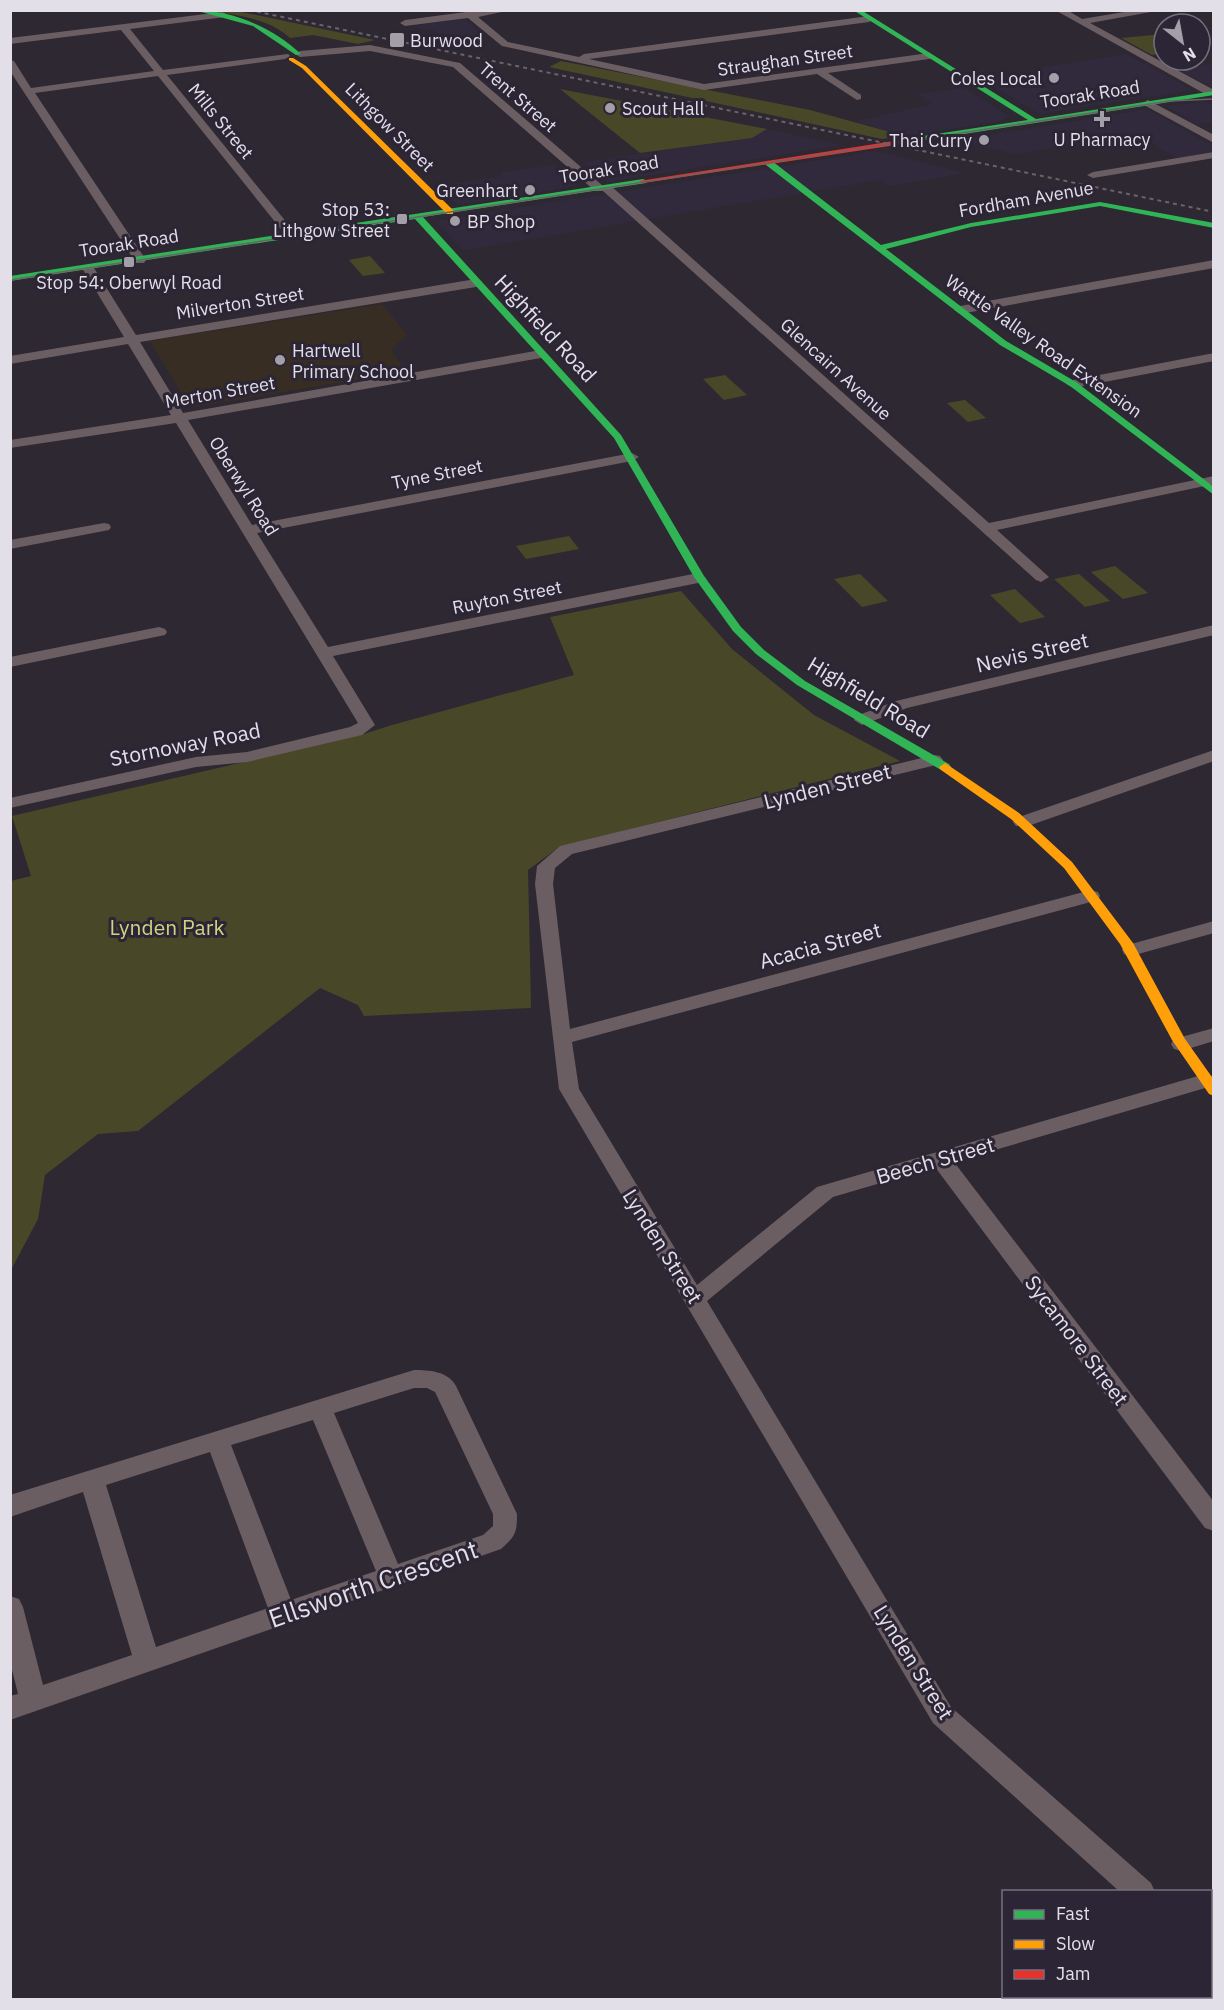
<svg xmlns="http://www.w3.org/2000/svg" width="1224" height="2010" font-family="'IBM Plex Sans',sans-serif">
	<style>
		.built { fill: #312a3d }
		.education { fill: #372d22 }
		.green { fill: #484829 }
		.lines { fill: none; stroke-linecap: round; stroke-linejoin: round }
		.street { fill: #6b5e62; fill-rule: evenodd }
		.fast { fill: #30b455; fill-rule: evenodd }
		.slow { fill: #ff9f0a; fill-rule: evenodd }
		.jam { fill: #e5322d; fill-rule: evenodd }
		.tram { stroke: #6a6369; stroke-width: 1.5 }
		.rail { stroke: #6a6369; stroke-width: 2; stroke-dasharray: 4 4; stroke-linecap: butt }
		.poi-dot { fill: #a39fa9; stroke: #2c2535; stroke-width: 2 }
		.labels { text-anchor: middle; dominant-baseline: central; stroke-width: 6; stroke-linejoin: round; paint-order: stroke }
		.far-poi-label { font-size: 18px; fill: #e3dfe9; stroke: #2c2535; text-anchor: start }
		.far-street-label { font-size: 18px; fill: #e3dfe9; stroke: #2c2535 }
		.street-label { font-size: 21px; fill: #e3dfe9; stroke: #2c2535 }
		.park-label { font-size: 21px; fill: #d0d37f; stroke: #2c2535 }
		.near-street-label { font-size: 26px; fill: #e3dfe9; stroke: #2c2535 }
	</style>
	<rect width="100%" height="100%" fill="#2d2832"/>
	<g class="built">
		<path d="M464,19L488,40L478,41L410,26Z"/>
		<path d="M1127,54L1193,90L1039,114L982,80L1041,71L1037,68Z"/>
		<path d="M1213,64V87H1211L1178,69Z"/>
		<path d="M964,88L1009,116L1001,121L905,136L856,121L932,104L917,94Z"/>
		<path d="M1201,102L1213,104V122L1197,124L1166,106Z"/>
		<path d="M1147,109L1213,146V153L1178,159L1136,134L1015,154L958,140Z"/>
		<path d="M767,129L843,145L607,182L583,162L752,138Z"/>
		<path d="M876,151L966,173L890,186L881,180L463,250L437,223L441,220Z"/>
		<path d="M554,165L578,186L458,205L439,186L503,176L499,173Z"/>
	</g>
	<path class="education" d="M382,304L407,335L391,350L406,371L196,407L189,406L150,341Z"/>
	<g class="green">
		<path d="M214,11H237L375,40L358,44L313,35L290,38C270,19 240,16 214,11Z"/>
		<path d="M1164,34V53L1152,55L1121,38Z"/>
		<path d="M561,61L810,110L905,136L882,139L549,67Z"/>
		<path d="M560,89L767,129L752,138L640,153Z"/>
		<path d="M370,256L385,273L363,276L349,260Z"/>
		<path d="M725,375L747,395L724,400L703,379Z"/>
		<path d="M965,400L986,418L968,422L947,403Z"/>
		<path d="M569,536L579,549L526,559L516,546Z"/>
		<path d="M1115,566L1148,593L1123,599L1091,572Z"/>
		<path d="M860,574L888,601L862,607L834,579Z"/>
		<path d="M1079,574L1110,601L1085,607L1054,579Z"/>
		<path d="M1015,589L1045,617L1020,623L990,595Z"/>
		<path d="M681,591L732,649L814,715L900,761L559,847L528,870L531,1008L364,1016L358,1005L320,988L138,1131L98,1134L45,1175L38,1219L11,1270V881L31,876L12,816L364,734L392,725L574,675L550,617Z"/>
	</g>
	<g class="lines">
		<g class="street">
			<path d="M481,10H511L478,17L508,42L579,57L584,54L869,16L874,19L869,22L589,59L704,84L929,53L934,56L929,59L828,73L861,95V99L857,100L817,74L704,90L502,46L468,18L405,26L400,23L405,20Z"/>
			<path d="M1055,10H1067L1082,19L1136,10H1162L1090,23L1214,90V95H1207Z"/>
			<path d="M222,12L225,13V17L130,29L163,70L288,54L290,56L285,59L167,75L296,234V238H288L158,76L35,93L146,260L144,263H136L10,71V60L14,61L31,88L154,71L121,30L10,44V38Z"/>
			<path d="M370,45L460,63L603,186H611L989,523L1214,476V484L997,530L1049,577L1041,582L1036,580L603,191H595L453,67L370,51L300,57L295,54L300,51Z"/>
			<path d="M1148,100L1214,135V143L1144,105L1143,103Z"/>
			<path d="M1214,152V158L1093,178L1087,175L1093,172Z"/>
			<path d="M1214,260V268L960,314L954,310L960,306Z"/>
			<path d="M88,264L94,268L136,335L476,279L482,283L476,287L140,342L183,413L541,350L547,354L541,358L188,420L252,525L632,453L639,457L632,461L257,533L328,647L698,573L706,578L698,583L333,656L375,725L362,735L247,762L196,767L10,808V798L196,757L247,752L350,727L358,723L176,423L10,448V440L171,415L128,344L10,364V356L124,337L82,268Z"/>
			<path d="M1214,353V361L1073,388L1066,384L1073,380Z"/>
			<path d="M104,523L109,524L111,527L109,530L10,549V540Z"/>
			<path d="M1214,625V635L907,708L862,725L854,720L856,716L896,701Z"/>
			<path d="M159,627L165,629L167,632L165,635L10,667V657Z"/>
			<path d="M1214,750V761L1028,826H1016L1013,822L1016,818Z"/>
			<path d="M934,755L940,756L943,760L940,764L572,854L555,868L553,884L570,1029L1091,890L1098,892L1100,896L1098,900L572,1042L579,1089L697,1285L817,1187L1198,1076L1205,1074L1212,1076V1086L954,1162L1214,1502V1531L1205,1528L935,1167L833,1197L707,1301L951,1707L1151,1883L1155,1892H1120L933,1723L559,1089L535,884L537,866L560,846Z"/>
			<path d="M1214,921V933L1131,956L1124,954L1122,950L1124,946Z"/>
			<path d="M1214,1028V1041L1181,1051L1174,1049L1171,1044L1174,1039Z"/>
			<path d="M414,1370C429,1370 448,1371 456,1386L517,1514C517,1534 515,1536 501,1549L10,1720V1696L18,1694L10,1662V1596L19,1599L23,1607L43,1685L132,1655L83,1492L10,1517V1495ZM414,1388H427L435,1392L493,1514V1526L483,1535L398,1564L334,1413ZM313,1420L376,1571L291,1600L231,1445ZM210,1452L268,1608L156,1647L106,1485Z"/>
			<path d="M1210,1940L1214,1941V1971L1210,1970Z"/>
		</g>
		<g class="fast">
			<path d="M194,10C233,10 273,28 301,54L296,55L253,26Z"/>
			<path d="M853,10H861L1036,119L1214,91V95L913,142H910V138L1028,120Z"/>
			<path d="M766,161H772L881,245L971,223L1100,202L1214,223V228L1100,206L971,227L886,249L1006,341L1076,382L1214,487V495L1070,386L1000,345L766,165Z"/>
			<path d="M643,179L647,181L646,183L423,217L621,435L704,576L741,627L764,650L805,681L949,764L951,767L949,770H941L797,685L756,654L733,631L694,577L614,438L415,219L10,281V276Z"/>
		</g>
		<g class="slow">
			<path d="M289,58H293L306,66L453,210V214H447L302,68L289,60Z"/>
			<path d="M945,763L1019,813L1072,862L1133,943L1185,1039L1214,1080V1096L1209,1094L1172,1040L1120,944L1064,868L1011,819L941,770L939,767Z"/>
		</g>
		<path class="jam" d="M913,138H916V142L643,183L639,181Z"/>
		<path class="tram" d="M10,280L1169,101L1214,99"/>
		<path class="rail" d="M249,10L1214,212"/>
	</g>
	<g class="poi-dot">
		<rect x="389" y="32" width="16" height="16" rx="3"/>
		<circle cx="1054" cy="78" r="6"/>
		<circle cx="610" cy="108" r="6"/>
		<path d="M1099 110h6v6h6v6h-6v6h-6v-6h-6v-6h6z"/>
		<circle cx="984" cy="140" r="6"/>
		<circle cx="530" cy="190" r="6"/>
		<rect x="396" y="213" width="12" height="12" rx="3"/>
		<circle cx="455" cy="221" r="6"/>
		<rect x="123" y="256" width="12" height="12" rx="3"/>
		<circle cx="280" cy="360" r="6"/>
	</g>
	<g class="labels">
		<g class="far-poi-label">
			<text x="410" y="40">Burwood</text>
			<text x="1042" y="78" text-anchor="end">Coles Local</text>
			<text x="622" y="108">Scout Hall</text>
			<text x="1102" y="139" text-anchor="middle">U Pharmacy</text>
			<text x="972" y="140" text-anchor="end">Thai Curry</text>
			<text x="518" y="190" text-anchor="end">Greenhart</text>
			<text x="390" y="209" text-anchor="end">Stop 53:<tspan x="390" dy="21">Lithgow Street</tspan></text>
			<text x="467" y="221">BP Shop</text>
			<text x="129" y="282" text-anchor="middle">Stop 54: Oberwyl Road</text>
			<text x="292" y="350">Hartwell<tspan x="292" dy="21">Primary School</tspan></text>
		</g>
		<g class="far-street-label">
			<text transform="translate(785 60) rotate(-8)">Straughan Street</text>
			<text transform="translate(1090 94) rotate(-9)">Toorak Road</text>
			<text transform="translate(518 97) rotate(41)">Trent Street</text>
			<text transform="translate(221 121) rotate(51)">Mills Street</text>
			<text transform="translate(390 127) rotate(45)">Lithgow Street</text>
			<text transform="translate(609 169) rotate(-9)">Toorak Road</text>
			<text transform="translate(1026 199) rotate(-10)">Fordham Avenue</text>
			<text transform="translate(129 243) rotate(-9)">Toorak Road</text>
			<text transform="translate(240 303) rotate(-9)">Milverton Street</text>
			<text transform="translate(1044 346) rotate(35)">Wattle Valley Road Extension</text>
			<text transform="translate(836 369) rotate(42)">Glencairn Avenue</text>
			<text transform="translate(220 392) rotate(-10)">Merton Street</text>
			<text transform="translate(437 474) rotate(-11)">Tyne Street</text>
			<text transform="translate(244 486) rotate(58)">Oberwyl Road</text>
			<text transform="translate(507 597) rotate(-11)">Ruyton Street</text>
		</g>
		<g class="street-label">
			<text transform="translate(546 328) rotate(47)">Highfield Road</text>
			<text transform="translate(1032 652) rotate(-13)">Nevis Street</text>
			<text transform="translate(869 697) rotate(31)">Highfield Road</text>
			<text transform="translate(185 744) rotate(-11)">Stornoway Road</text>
			<text transform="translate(827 786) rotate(-14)">Lynden Street</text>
			<text transform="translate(820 945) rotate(-15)">Acacia Street</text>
			<text transform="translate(935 1160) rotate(-16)">Beech Street</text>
			<text transform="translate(663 1246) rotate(58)">Lynden Street</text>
			<text transform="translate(1077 1340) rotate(53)">Sycamore Street</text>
			<text transform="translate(914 1662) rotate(58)">Lynden Street</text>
		</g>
		<g class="park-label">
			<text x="167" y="927">Lynden Park</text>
		</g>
		<g class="near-street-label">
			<text transform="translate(373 1583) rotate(-19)">Ellsworth Crescent</text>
		</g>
	</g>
	<rect width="1224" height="2010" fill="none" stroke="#e3dfe9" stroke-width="24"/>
	<rect x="1002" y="1890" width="210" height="108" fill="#2c2535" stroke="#756f7d" stroke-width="1.5"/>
	<rect x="1014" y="1910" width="30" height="9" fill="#30b455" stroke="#756f7d" stroke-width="1.5"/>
	<text x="1056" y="1920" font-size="18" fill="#e3dfe9">Fast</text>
	<rect x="1014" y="1940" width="30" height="9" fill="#ff9f0a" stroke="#756f7d" stroke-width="1.5"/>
	<text x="1056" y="1950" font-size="18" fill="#e3dfe9">Slow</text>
	<rect x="1014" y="1970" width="30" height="9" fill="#e5322d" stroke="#756f7d" stroke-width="1.5"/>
	<text x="1056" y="1980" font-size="18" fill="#e3dfe9">Jam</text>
	<g transform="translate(1182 42) rotate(149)"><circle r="28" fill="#2c2535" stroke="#756f7d" stroke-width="1.5"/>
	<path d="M0-4.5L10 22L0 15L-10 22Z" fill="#a39fa9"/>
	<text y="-9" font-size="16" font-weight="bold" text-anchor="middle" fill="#e3dfe9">N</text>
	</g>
</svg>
